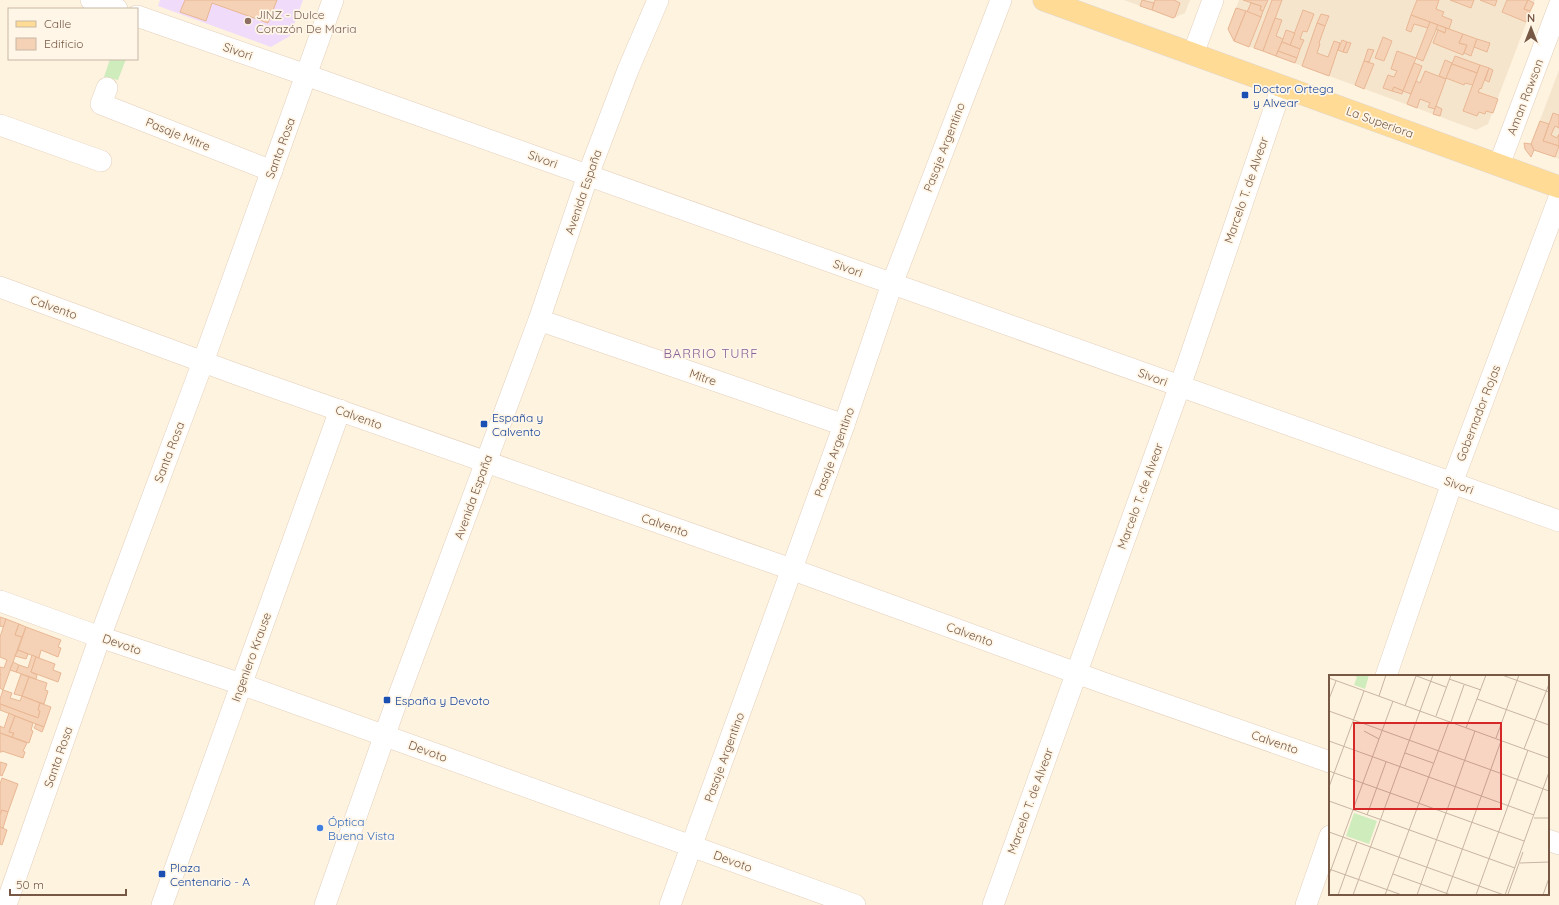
<svg xmlns="http://www.w3.org/2000/svg" width="1559" height="905" font-family="Quicksand,sans-serif">
	<style>
		.residential { fill: #f6e5cd }
		.education { fill: #f0dcfa }
		.park { fill: #cfecbd }
		.building { fill: #f5d1b5; stroke: #e9b794 }
		.lines { fill: none; stroke-linecap: round; stroke-linejoin: round }
		.minor-casing { stroke: #e3cfbb; stroke-width: 22 }
		.major-casing { stroke: #ded7d2; stroke-width: 23 }
		.minor { stroke: #fff; stroke-width: 21 }
		.major { stroke: #ffdb95; stroke-width: 22 }
		.education-dot { fill: #8d6e63; stroke: #fff6e7; stroke-width: 1.5 }
		.transit-dot { fill: #1a4fb4; stroke: #fff6e7; stroke-width: 1.5 }
		.shop-dot { fill: #3f7fe0; stroke: #fff6e7; stroke-width: 1.5 }
		.labels { text-anchor: middle; dominant-baseline: central; stroke-width: 3.5; stroke-linejoin: round; paint-order: stroke }
		.education-label { font-size: 12px; fill: #785e54; stroke: #fff6e7; text-anchor: start }
		.street-label { font-size: 12px; fill: #765845; stroke: #fff6e7 }
		.transit-label { font-size: 12px; fill: #164399; stroke: #fff6e7; text-anchor: start }
		.shop-label { font-size: 12px; fill: #366cbe; stroke: #fff6e7; text-anchor: start }
		.neighbourhood-label { font-size: 13px; letter-spacing: 1px; fill: #89609a; stroke: #fff6e7 }
		.inset-road { fill: none; stroke: #c8b5a1; stroke-width: 1 }
		.view { fill: #d62828; fill-opacity: 0.15; stroke: #d62828; stroke-width: 2 }
		.inset-edge { fill: none; stroke: #765845; stroke-width: 2 }
	</style>
	<rect width="100%" height="100%" fill="#fef3df"/>
	<g class="residential">
		<path d="M1124,0H1190L1185,13L1173,18Z"/>
		<path d="M1239,0H1535L1488,124L1476,130L1234,41L1228,29Z"/>
		<path d="M1559,70V159L1534,150L1531,144Z"/>
	</g>
	<path class="education" d="M160,0H303L290,36L271,47L158,6Z"/>
	<path class="park" d="M110,59H126L118,80L104,77Z"/>
	<g class="building">
		<path d="M185,0H277L268,23L212,3L206,21L180,12Z"/>
		<path d="M1142,0L1154,3L1152,10L1140,6Z"/>
		<path d="M1155,0H1174L1180,3L1175,17L1173,18L1152,10Z"/>
		<path d="M1243,0H1268L1263,11L1260,10L1261,6Z"/>
		<path d="M1272,0H1282L1263,51L1254,48Z"/>
		<path d="M1417,0H1439L1436,9L1444,12L1442,16L1452,20L1449,29L1411,15Z"/>
		<path d="M1450,0H1474L1471,8Z"/>
		<path d="M1480,0H1497L1495,6Z"/>
		<path d="M1507,0H1528L1524,9L1530,11L1526,22L1502,12Z"/>
		<path d="M1528,0L1534,3L1530,11L1524,9Z"/>
		<path d="M1251,3L1261,6L1260,10L1263,11L1261,17L1247,12Z"/>
		<path d="M1236,8L1246,11L1234,41L1228,29Z"/>
		<path d="M1303,10L1314,14L1307,32L1303,31L1300,39L1304,40L1300,49L1290,45Z"/>
		<path d="M1246,11L1261,17L1249,47L1234,41Z"/>
		<path d="M1321,14L1329,16L1325,26L1317,23Z"/>
		<path d="M1411,15L1430,22L1428,28L1414,24L1411,32L1406,30Z"/>
		<path d="M1275,18L1282,20L1276,36L1283,39L1276,56L1263,51Z"/>
		<path d="M1430,22L1438,25L1423,61L1416,58Z"/>
		<path d="M1317,23L1325,26L1319,43L1320,44L1317,53L1328,57L1334,41L1340,43L1329,76L1302,66Z"/>
		<path d="M1438,25L1446,28L1445,33L1436,29Z"/>
		<path d="M1446,28L1463,34L1459,43L1467,45L1463,55L1433,43L1438,30L1445,33Z"/>
		<path d="M1286,30L1295,33L1290,45L1282,42Z"/>
		<path d="M1463,34L1477,39L1471,56L1464,53L1467,45L1459,43Z"/>
		<path d="M1383,37L1392,41L1384,61L1375,58Z"/>
		<path d="M1477,39L1490,43L1487,52L1474,47Z"/>
		<path d="M1342,40L1347,42L1343,52L1338,50Z"/>
		<path d="M1282,42L1300,49L1297,58L1278,51Z"/>
		<path d="M1347,42L1351,43L1347,53L1343,52Z"/>
		<path d="M1368,49L1374,50L1369,62L1364,61Z"/>
		<path d="M1278,51L1297,58L1295,63L1276,56Z"/>
		<path d="M1397,51L1416,58L1403,91L1394,87L1392,91L1383,88L1388,75L1394,77L1397,71L1391,69Z"/>
		<path d="M1455,56L1480,65L1477,73L1452,64Z"/>
		<path d="M1445,60L1452,63L1446,79L1439,76Z"/>
		<path d="M1364,61L1374,64L1364,89L1355,85Z"/>
		<path d="M1414,63L1422,66L1411,94L1403,91Z"/>
		<path d="M1452,64L1477,73L1473,85L1465,83L1464,85L1446,78Z"/>
		<path d="M1480,65L1489,68L1481,89L1480,88L1478,92L1498,99L1493,113L1486,111L1485,114L1479,112L1477,116L1463,111Z"/>
		<path d="M1489,68L1493,70L1489,82L1485,80Z"/>
		<path d="M1425,71L1446,79L1435,109L1428,107L1430,103L1420,99L1417,108L1407,104L1416,81L1420,83Z"/>
		<path d="M1394,87L1403,91L1402,94L1392,91Z"/>
		<path d="M1436,106L1442,109L1440,116L1433,114Z"/>
		<path d="M1553,113L1559,115V128L1555,126L1551,135L1557,138L1559,134V146L1543,141Z"/>
		<path d="M1540,121L1549,124L1543,141L1559,146L1555,157L1534,150L1531,144Z"/>
		<path d="M1524,143L1531,144L1534,150L1531,157L1525,149Z"/>
		<path d="M0,617L6,619L4,627L0,626Z"/>
		<path d="M6,619L19,624L15,635L22,637L3,690L0,688V676L1,674H0V667L4,668L7,660L0,657V637Z"/>
		<path d="M19,624L26,627L22,637L15,635Z"/>
		<path d="M26,627L61,640L58,647L61,648L58,657L41,650L39,658L18,650Z"/>
		<path d="M18,650L28,654L26,659L15,656Z"/>
		<path d="M32,655L36,657L31,672L37,675L36,679L16,672L19,665L28,668Z"/>
		<path d="M36,657L55,664L53,670L61,673L58,682L31,672Z"/>
		<path d="M13,662L19,665L16,672L10,670Z"/>
		<path d="M21,674L29,677L22,696L14,694Z"/>
		<path d="M29,677L47,683L45,690L48,691L44,704L22,696Z"/>
		<path d="M3,690L12,693L10,698L20,701L22,696L40,703L38,710L40,711L38,718L0,704V699Z"/>
		<path d="M40,703L51,707L44,727L0,710V704L38,718L40,711L38,710Z"/>
		<path d="M9,713L15,716L9,732L14,733L12,737L0,733V726L4,728Z"/>
		<path d="M15,716L33,723L31,730L33,731L29,743L12,737L14,733L9,732Z"/>
		<path d="M36,724L44,727L42,732L34,728Z"/>
		<path d="M0,733L27,743L23,751L25,752L23,758L2,751V752H0Z"/>
		<path d="M0,762L7,764L2,776L0,775Z"/>
		<path d="M2,778L18,784L8,812L2,810L0,815V784Z"/>
		<path d="M2,810L8,812L3,828L0,827V815Z"/>
		<path d="M0,827L7,830L2,845L0,844Z"/>
	</g>
	<g class="lines">
		<g class="minor-casing">
			<g id="minor">
				<path d="M91,0L117,9"/>
				<path d="M137,16L306,75L1559,521"/>
				<path d="M1193,54L1213,0"/>
				<path d="M107,88L101,104L272,171"/>
				<path d="M0,125L101,161"/>
				<path d="M1499,165L1559,6"/>
				<path d="M0,287L236,374L791,569L1101,682L1330,762"/>
				<path d="M539,320L844,425"/>
				<path d="M0,601L100,637L241,684L855,905"/>
				<path d="M1386,676L1452,483L1559,198"/>
				<path d="M1548,840L1559,844"/>
				<path d="M6,905L100,637L203,362L333,0"/>
				<path d="M162,905L340,410"/>
				<path d="M325,905L396,703L539,320L588,175L628,70L658,0"/>
				<path d="M670,905L844,425L892,284L1001,0"/>
				<path d="M993,905L1187,366L1282,86"/>
				<path d="M1306,905L1330,836"/>
			</g>
		</g>
		<g class="major-casing">
			<path id="major" d="M1044,0L1559,187"/>
		</g>
		<use href="#minor" class="minor"/>
		<use href="#major" class="major"/>
	</g>
	<circle class="education-dot" cx="248" cy="21" r="4"/>
	<g class="transit-dot">
		<rect x="1241" y="91" width="8" height="8" rx="2"/>
		<rect x="480" y="420" width="8" height="8" rx="2"/>
		<rect x="383" y="696" width="8" height="8" rx="2"/>
		<rect x="158" y="870" width="8" height="8" rx="2"/>
	</g>
	<circle class="shop-dot" cx="320" cy="828" r="4"/>
	<g class="labels">
		<g class="education-label">
			<text x="256" y="14">JINZ - Dulce<tspan x="256" dy="14">Corazón De Maria</tspan></text>
		</g>
		<g class="street-label">
			<text transform="translate(238 51) rotate(19)">Sivori</text>
			<text transform="translate(1525 97) rotate(-69)">Aman Rawson</text>
			<text transform="translate(1380 122) rotate(20)">La Superiora</text>
			<text transform="translate(178 134) rotate(22)">Pasaje Mitre</text>
			<text transform="translate(944 147) rotate(-69)">Pasaje Argentino</text>
			<text transform="translate(280 148) rotate(-70)">Santa Rosa</text>
			<text transform="translate(543 159) rotate(20)">Sivori</text>
			<text transform="translate(1246 190) rotate(-71)">Marcelo T. de Alvear</text>
			<text transform="translate(583 192) rotate(-71)">Avenida España</text>
			<text transform="translate(848 268) rotate(20)">Sivori</text>
			<text transform="translate(54 307) rotate(20)">Calvento</text>
			<text transform="translate(703 377) rotate(19)">Mitre</text>
			<text transform="translate(1153 377) rotate(20)">Sivori</text>
			<text transform="translate(1478 413) rotate(-69)">Gobernador Rojas</text>
			<text transform="translate(359 417) rotate(20)">Calvento</text>
			<text transform="translate(169 452) rotate(-69)">Santa Rosa</text>
			<text transform="translate(834 452) rotate(-70)">Pasaje Argentino</text>
			<text transform="translate(1459 485) rotate(20)">Sivori</text>
			<text transform="translate(1140 496) rotate(-70)">Marcelo T. de Alvear</text>
			<text transform="translate(473 497) rotate(-70)">Avenida España</text>
			<text transform="translate(665 525) rotate(19)">Calvento</text>
			<text transform="translate(970 634) rotate(20)">Calvento</text>
			<text transform="translate(122 644) rotate(19)">Devoto</text>
			<text transform="translate(251 657) rotate(-70)">Ingeniero Krause</text>
			<text transform="translate(1275 742) rotate(19)">Calvento</text>
			<text transform="translate(428 751) rotate(20)">Devoto</text>
			<text transform="translate(58 757) rotate(-71)">Santa Rosa</text>
			<text transform="translate(724 757) rotate(-70)">Pasaje Argentino</text>
			<text transform="translate(1030 801) rotate(-70)">Marcelo T. de Alvear</text>
			<text transform="translate(733 861) rotate(20)">Devoto</text>
		</g>
		<g class="transit-label">
			<text x="1253" y="88">Doctor Ortega<tspan x="1253" dy="14">y Alvear</tspan></text>
			<text x="492" y="417">España y<tspan x="492" dy="14">Calvento</tspan></text>
			<text x="395" y="700">España y Devoto</text>
			<text x="170" y="867">Plaza<tspan x="170" dy="14">Centenario - A</tspan></text>
		</g>
		<g class="shop-label">
			<text x="328" y="821">Óptica<tspan x="328" dy="14">Buena Vista</tspan></text>
		</g>
		<g class="neighbourhood-label">
			<text x="711" y="353">BARRIO TURF</text>
		</g>
	</g>
	<g transform="translate(1329 675)">
		<rect width="220" height="220" fill="#fef3df"/>
		<path d="M23,0H40L36,14L25,10L28,2Z" fill="#cfecbd"/>
		<path d="M25,138L48,146L40,169L17,161Z" fill="#cfecbd"/>
		<path class="inset-road" d="M85,0L117,12M173,0L220,17M0,3L220,83M120,4L152,15M50,21L57,0M0,24L7,6M148,24L220,50M76,31L87,1M0,36L220,116M91,36L104,0M107,41L122,0M122,47L135,10M137,53L157,0M35,56L50,64M167,63L190,0M0,66L205,140M195,74L220,9M76,78L104,88M0,96L195,166M0,112L35,16M0,126L186,193M38,140L57,87M205,143H220M0,157L175,220M191,188L220,187M0,194L73,220M64,199L122,220M0,200L64,26M179,219L194,177M9,220L28,167M24,220L91,36M56,220L120,47M88,220L146,56M117,220L172,66M147,220L199,75M176,220L220,97M214,220L220,203"/>
		<path class="view" d="M25,48H172V134H25Z"/>
		<rect width="220" height="220" class="inset-edge"/>
	</g>
	<rect x="8" y="8" width="130" height="52" fill="#fff6e7" stroke="#c8b7a6"/>
	<rect x="16" y="21" width="20" height="6" fill="#ffdb95" stroke="#c8b7a6"/>
	<text x="44" y="28" font-size="12" fill="#765845">Calle</text>
	<rect x="16" y="38" width="20" height="12" fill="#f5d1b5" stroke="#c8b7a6"/>
	<text x="44" y="48" font-size="12" fill="#765845">Edificio</text>
	<g transform="translate(1531 28)" stroke="#fff6e7" stroke-width="3" paint-order="stroke">
	<path d="M0-3L7 15L0 10L-7 15Z" fill="#765845"/>
	<text y="-6" font-size="11" font-weight="bold" text-anchor="middle" fill="#765845">N</text>
	</g>
	<path d="M10 889v6h116v-6" fill="none" stroke="#765845" stroke-width="2"/>
	<text x="16" y="889" font-size="12" fill="#765845" stroke="#fff6e7" stroke-width="3" paint-order="stroke">50 m</text>
</svg>
